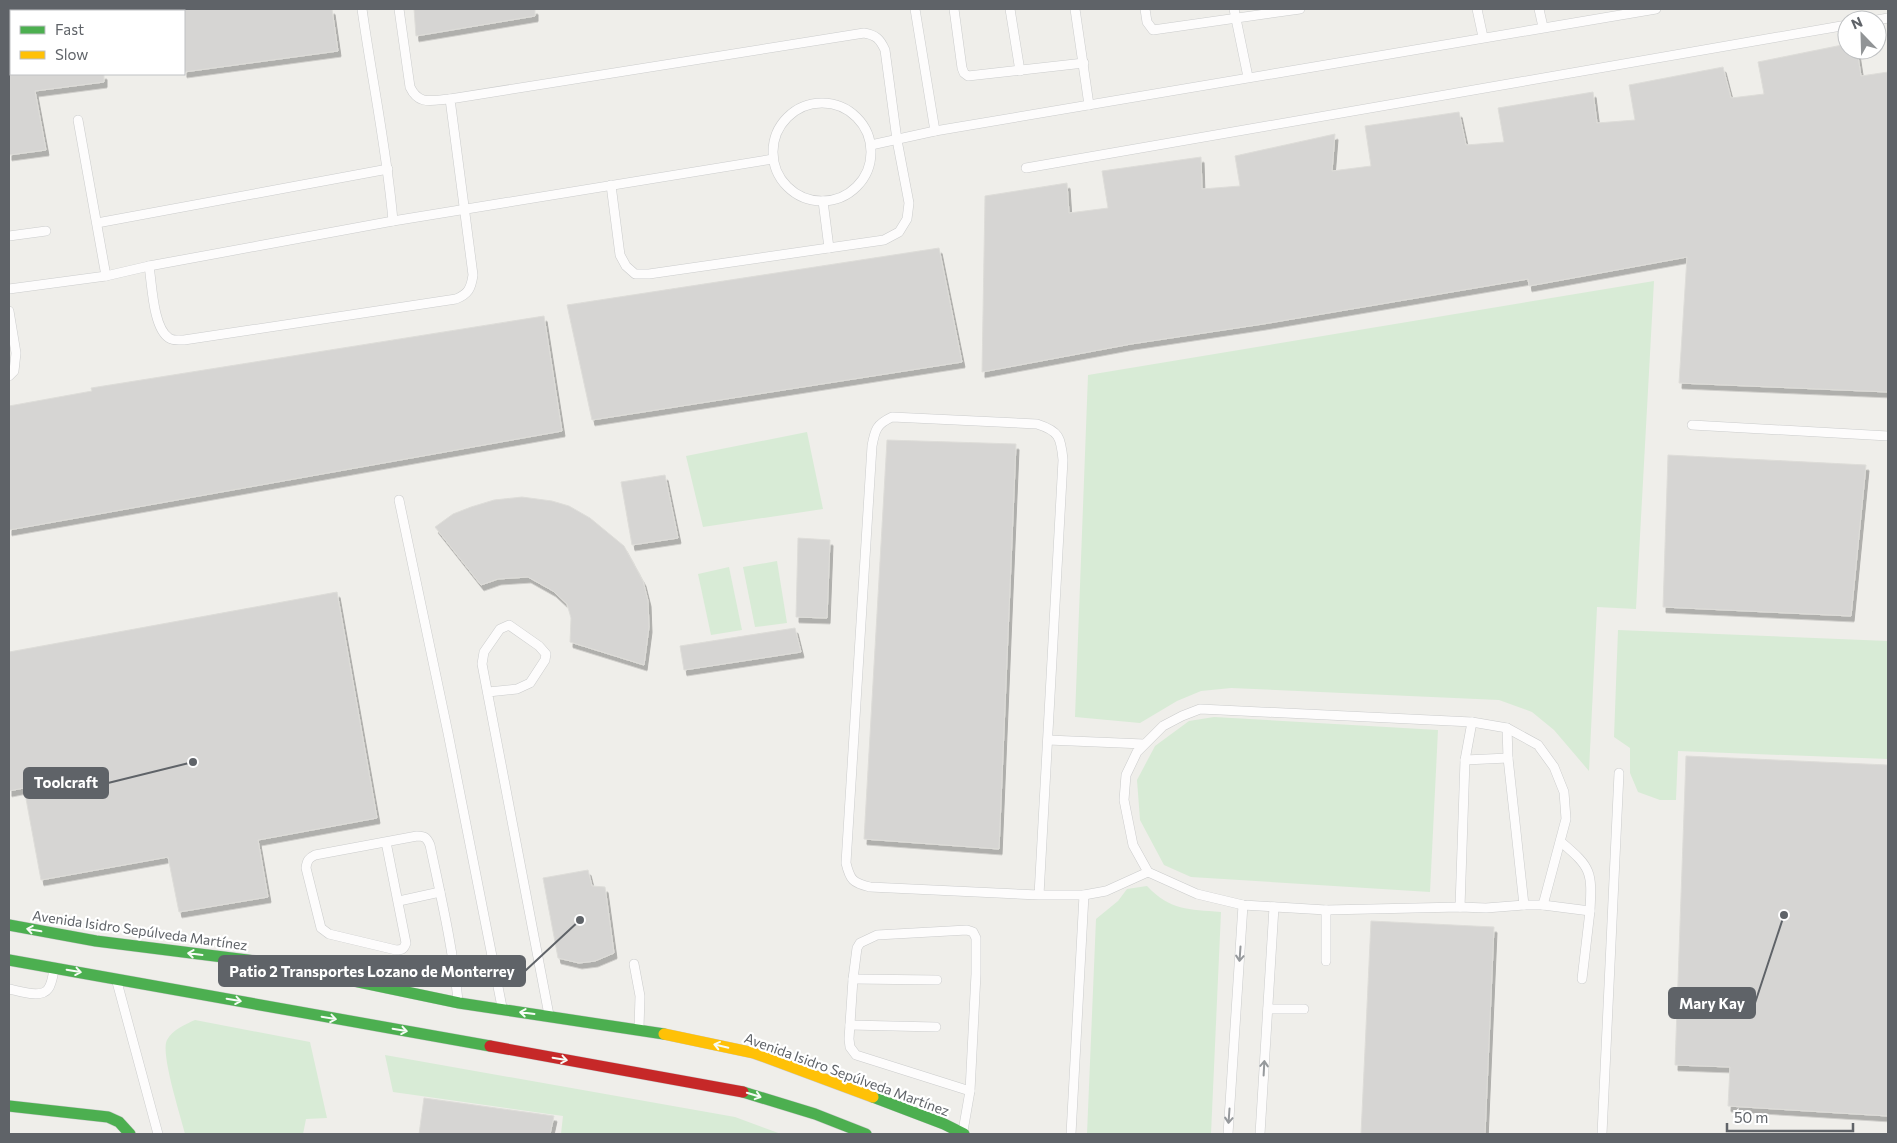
<svg xmlns="http://www.w3.org/2000/svg" width="1897" height="1143" font-family="Commissioner,sans-serif">
	<style>
		.green { fill: #d8ebd6 }
		.building { fill: #d6d5d3; stroke: #deddd9; filter: url(#shadow) }
		.lines { fill: none; stroke-linecap: round; stroke-linejoin: round }
		.lane-casing { stroke: #cbcccc; stroke-width: 10 }
		.fast-casing { stroke: #cacacb; stroke-width: 12 }
		.slow-casing { stroke: #cacacb; stroke-width: 12 }
		.jam-casing { stroke: #cacacb; stroke-width: 12 }
		.lane { stroke: #fdfcfc; stroke-width: 9 }
		.fast { stroke: #4caf50; stroke-width: 11 }
		.slow { stroke: #ffc107; stroke-width: 11 }
		.jam { stroke: #c62828; stroke-width: 11 }
		.oneway { stroke: #f6fbf6 }
		.oneway2 { stroke: #96999c }
		.labels { text-anchor: middle; dominant-baseline: central; stroke-width: 4.5; stroke-linejoin: round; paint-order: stroke }
		.street-label { font-size: 14px; fill: #5f6368; stroke: #fff }
		.leader { fill: none; stroke: #5f6368; stroke-width: 2 }
		.callout-dot { fill: #5f6368; stroke: #fff; stroke-width: 2 }
		.callout { fill: #5f6368; stroke: #5f6368; stroke-width: 2 }
		.callout-label { font-size: 15px; text-anchor: middle; font-weight: bold; fill: #fff }
	</style>
	<defs>
		<filter id="shadow"><feDropShadow dx="3" dy="5.5" stdDeviation="0" flood-color="#0004"/></filter>
	</defs>
	<rect width="100%" height="100%" fill="#efeeea"/>
	<g class="green">
		<path d="M1654,281L1636,609L1597,607L1589,771L1554,730L1532,712L1499,700L1231,688L1201,691L1177,701L1140,723L1075,717L1088,375Z"/>
		<path d="M807,432L823,509L703,527L686,456Z"/>
		<path d="M777,561L787,623L755,627L743,567Z"/>
		<path d="M729,567L742,630L711,635L698,574Z"/>
		<path d="M1618,630L1888,641V759L1678,751L1676,800H1660L1638,792L1630,773V748L1614,737Z"/>
		<path d="M1214,717L1438,730L1430,892L1191,877L1164,865L1140,820L1137,780L1155,746L1189,721Z"/>
		<path d="M1147,886C1171,911 1188,909 1221,912L1211,1134H1087L1096,919L1118,901L1127,889Z"/>
		<path d="M195,1020L310,1042L327,1118L306,1119L303,1134H185C181,1117 160,1053 167,1040C172,1030 186,1024 195,1020Z"/>
		<path d="M385,1055L735,1117L781,1134H561L563,1116L393,1092Z"/>
	</g>
	<g class="building">
		<path d="M184,9H332L338,51L184,72Z"/>
		<path d="M414,9H535V16L416,36Z"/>
		<path d="M1847,44V50H1857L1861,76L1888,72V392L1679,383L1687,257L1529,286L1528,279L1263,324L1131,344L982,372L985,196L1067,183L1069,213L1108,208L1102,171L1201,157L1202,189L1240,186L1235,156L1335,134L1332,171L1371,166L1365,126L1459,112L1466,145L1504,142L1498,108L1593,92L1597,123L1635,120L1629,85L1723,67L1731,98L1764,94L1758,62Z"/>
		<path d="M9,74H104V82L35,91L46,150L9,155Z"/>
		<path d="M939,248L962,362L592,420L567,305Z"/>
		<path d="M544,316L562,431L9,530V406L92,391L91,388Z"/>
		<path d="M887,440L1016,444L999,849L864,839Z"/>
		<path d="M1668,455L1866,465L1851,616L1663,607Z"/>
		<path d="M665,475L678,538L632,545L621,482Z"/>
		<path d="M522,497L552,501L569,506L590,518L624,546L643,581L648,601L649,627L644,665L570,642L571,618L567,604L553,591L528,577L498,579L481,585L435,527L453,514L471,507L494,500Z"/>
		<path d="M798,538L830,540L827,618L796,617Z"/>
		<path d="M337,592L377,818L258,840L268,897L179,912L168,857L41,880L24,788L9,791V652Z"/>
		<path d="M795,628L801,652L684,670L680,646Z"/>
		<path d="M1686,756L1888,765V1116L1728,1106L1730,1067L1675,1065Z"/>
		<path d="M588,870L592,886L605,887L614,953L595,961L579,963L558,958L543,878Z"/>
		<path d="M1371,921L1494,927L1485,1134H1361Z"/>
		<path d="M424,1098L554,1116L550,1134H419Z"/>
	</g>
	<g class="lines">
		<g class="lane-casing">
			<g id="lane">
				<path d="M362,9C372,80 387,150 393,221"/>
				<path d="M399,9L410,87C419,106 432,100 450,99"/>
				<path d="M915,9L935,131"/>
				<path d="M954,9L962,68L964,73L968,76L1084,63"/>
				<path d="M1010,9L1020,71"/>
				<path d="M1075,9L1089,105"/>
				<path d="M1145,9L1147,22L1153,30L1300,9"/>
				<path d="M1234,9L1248,77"/>
				<path d="M1477,9L1483,37"/>
				<path d="M1539,9L1543,27"/>
				<path d="M1877,20L1888,18"/>
				<circle cx="822" cy="152" r="49"/>
				<path d="M78,120L106,276"/>
				<path d="M871,145L935,131L1656,9"/>
				<path d="M1026,168L1847,25"/>
				<path d="M823,201L829,248"/>
				<path d="M97,223L388,169"/>
				<path d="M9,236L46,231"/>
				<path d="M149,266C152,284 153,328 169,338C173,341 179,340 184,340L456,299C468,294 471,289 473,275L450,99L864,33C876,35 880,39 885,50L897,140L909,203L907,219L899,232L884,240L649,274H635L626,266L620,255L611,185"/>
				<path d="M9,289L106,276L149,266L393,221L773,159"/>
				<path d="M9,311L16,353L14,371L9,376"/>
				<path d="M1692,425L1888,436"/>
				<path d="M399,500L448,733L502,1007"/>
				<path d="M488,692L517,689L530,683L545,660L546,654L539,646L509,625L500,629L484,652L482,664L549,1015"/>
				<path d="M1200,709L1472,722L1507,728L1538,745L1554,767L1564,792L1566,819L1543,905H1524L1486,908L1460,907L1326,910L1243,905L1197,894L1148,872L1133,845L1124,800L1126,775L1137,752L1163,726L1182,716Z"/>
				<path d="M1507,728L1508,758L1524,905"/>
				<path d="M1048,740L1144,744"/>
				<path d="M1465,760L1508,758"/>
				<path d="M386,842L406,943C404,949 402,950 396,950L329,934L321,928L306,868C307,860 309,858 315,855L417,836C425,836 427,838 430,845C441,897 453,948 458,1001"/>
				<path d="M1561,842C1592,868 1592,872 1590,911"/>
				<path d="M1039,895L1063,460C1061,437 1059,431 1037,424L892,417C877,424 875,429 872,446L846,863C850,880 853,883 870,887L1039,895H1084L1106,891L1148,872"/>
				<path d="M399,901L440,892"/>
				<path d="M1543,905L1590,911L1582,979"/>
				<path d="M1460,907L1465,760L1472,722"/>
				<path d="M1326,910V961"/>
				<path d="M967,930L973,932L976,938V974L970,1091L856,1055L850,1047L849,1039L853,979L857,948L860,943L877,935Z"/>
				<path d="M634,964L640,996L639,1028"/>
				<path d="M853,979L937,980"/>
				<path d="M117,982L158,1134"/>
				<path d="M9,989C19,991 41,999 48,989C52,984 53,975 54,969"/>
				<path d="M1268,1009H1304"/>
				<path d="M850,1025L936,1027"/>
				<path d="M963,1131L970,1091"/>
				<path d="M1071,1134L1084,895"/>
				<path d="M1228,1134L1243,905"/>
				<path d="M1260,1134L1274,907"/>
				<path d="M1602,1134L1619,773"/>
			</g>
		</g>
		<g class="fast-casing">
			<g id="fast">
				<path d="M9,925L96,941L263,962L459,1003L664,1034"/>
				<path d="M9,960L490,1046"/>
				<path d="M743,1092L815,1114L866,1134"/>
				<path d="M873,1097L944,1124L964,1134"/>
				<path d="M9,1106L108,1117L119,1122L130,1134"/>
			</g>
		</g>
		<g class="slow-casing">
			<path id="slow" d="M664,1034L754,1053L873,1097"/>
		</g>
		<g class="jam-casing">
			<path id="jam" d="M490,1046L743,1092"/>
		</g>
		<use href="#lane" class="lane"/>
		<use href="#fast" class="fast"/>
		<use href="#slow" class="slow"/>
		<use href="#jam" class="jam"/>
	</g>
	<defs><path id="oneway-shaft" d="M-6 0H5M1.5-3L5.5 0L1.5 3" fill="none" stroke-width="1.6" stroke-linecap="round" stroke-linejoin="round" transform="scale(1.25)"/></defs>
	<g class="oneway">
		<use href="#oneway-shaft" transform="translate(34 930) rotate(-170)"/>
		<use href="#oneway-shaft" transform="translate(195 954) rotate(-173)"/>
		<use href="#oneway-shaft" transform="translate(74 971) rotate(10)"/>
		<use href="#oneway-shaft" transform="translate(234 1000) rotate(10)"/>
		<use href="#oneway-shaft" transform="translate(527 1013) rotate(-173)"/>
		<use href="#oneway-shaft" transform="translate(329 1018) rotate(10)"/>
		<use href="#oneway-shaft" transform="translate(400 1030) rotate(10)"/>
		<use href="#oneway-shaft" transform="translate(721 1046) rotate(-167)"/>
		<use href="#oneway-shaft" transform="translate(560 1059) rotate(10)"/>
		<use href="#oneway-shaft" transform="translate(754 1095) rotate(17)"/>
	</g>
	<g class="oneway2">
		<use href="#oneway-shaft" transform="translate(1240 954) rotate(94)"/>
		<use href="#oneway-shaft" transform="translate(1264 1068) rotate(-87)"/>
		<use href="#oneway-shaft" transform="translate(1229 1116) rotate(94)"/>
	</g>
	<g class="labels">
		<g class="street-label">
			<text transform="translate(140 930) rotate(8)">Avenida Isidro Sepúlveda Martínez</text>
			<text transform="translate(847 1074) rotate(20)">Avenida Isidro Sepúlveda Martínez</text>
		</g>
	</g>
	<path class="leader" d="M193 762L108 783M580 920L525 971M1784 915L1755 1003"/>
	<g class="callout-dot">
		<circle cx="193" cy="762" r="5"/>
		<circle cx="580" cy="920" r="5"/>
		<circle cx="1784" cy="915" r="5"/>
	</g>
	<g class="callout">
		<rect x="24" y="768" width="84" height="30" rx="5"/>
		<rect x="219" y="956" width="306" height="30" rx="5"/>
		<rect x="1669" y="988" width="86" height="30" rx="5"/>
	</g>
	<g class="callout-label">
		<text x="66" y="788">Toolcraft</text>
		<text x="372" y="977">Patio 2 Transportes Lozano de Monterrey</text>
		<text x="1712" y="1009">Mary Kay</text>
	</g>
	<rect width="1897" height="1143" fill="none" stroke="#5f6368" stroke-width="20"/>
	<rect x="10" y="10" width="175" height="65" fill="#ffffff" stroke="#bfc1c3"/>
	<rect x="20" y="26" width="25" height="8" fill="#4caf50" stroke="#bfc1c3"/>
	<text x="55" y="35" font-size="15" fill="#5f6368">Fast</text>
	<rect x="20" y="51" width="25" height="8" fill="#ffc107" stroke="#bfc1c3"/>
	<text x="55" y="60" font-size="15" fill="#5f6368">Slow</text>
	<g transform="translate(1862 35) rotate(337)"><circle r="24" fill="#ffffff" stroke="#bfc1c3"/>
	<path d="M0-4L9 19L0 12L-9 19Z" fill="#919496"/>
	<text y="-8" font-size="14" font-weight="bold" text-anchor="middle" fill="#5f6368">N</text>
	</g>
	<path d="M1727 1123v8h126v-8" fill="none" stroke="#5f6368" stroke-width="2.5"/>
	<text x="1734" y="1123" font-size="15" fill="#5f6368" stroke="#ffffff" stroke-width="4" paint-order="stroke">50 m</text>
</svg>
